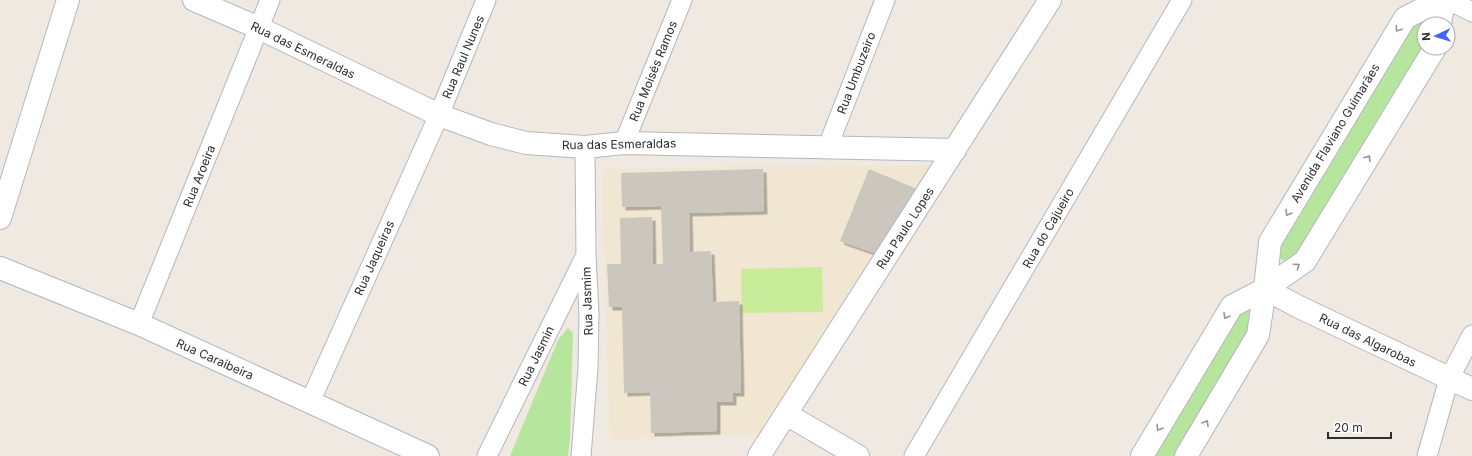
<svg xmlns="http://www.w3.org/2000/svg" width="1472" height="456" font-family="Inter,sans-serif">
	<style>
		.education { fill: #f0e6d1 }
		.green { fill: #b6e59e }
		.pitch { fill: #c9ec9a }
		.building { fill: #cbc7bf; filter: url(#shadow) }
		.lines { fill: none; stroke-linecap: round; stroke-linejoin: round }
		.minor-casing { stroke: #b4b7c1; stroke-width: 21 }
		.tertiary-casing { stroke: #b4b7c1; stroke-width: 24 }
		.secondary-casing { stroke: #b4b7c1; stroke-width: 24 }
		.minor { stroke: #fff; stroke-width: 19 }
		.tertiary { stroke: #fff; stroke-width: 22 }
		.secondary { stroke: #fff; stroke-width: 22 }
		.oneway { stroke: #969696 }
		.labels { text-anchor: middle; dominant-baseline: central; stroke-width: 4; stroke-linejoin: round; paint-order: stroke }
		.street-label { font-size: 12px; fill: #2e2e2e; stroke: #fff }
	</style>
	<defs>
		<filter id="shadow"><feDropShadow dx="3.5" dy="3.5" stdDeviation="0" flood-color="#0004"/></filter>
	</defs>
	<rect width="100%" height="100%" fill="#efe9e1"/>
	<path class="education" d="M937,165L763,433L610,439L602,169Z"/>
	<g class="green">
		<path d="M1421,21L1426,24H1424V48L1295,263L1282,260L1273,250L1408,24Z"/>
		<path d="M1251,306L1258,313L1179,456H1145L1232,310Z"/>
		<path d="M568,328L573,333L570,438L568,456H510L558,340Z"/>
	</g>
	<path class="pitch" d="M822,267L823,312L742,313L741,269Z"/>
	<g class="building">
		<path d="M763,169L764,211L689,213L690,252L711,251L713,302L739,301L741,393H733V402H717V431L651,433L650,392L624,393L622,307H609L607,264H621L620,218L652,217L653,264H663L661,206L622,207L621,173Z"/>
		<path d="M869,169L917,189L877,254L840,241Z"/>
	</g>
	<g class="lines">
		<g class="minor-casing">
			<g id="minor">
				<path d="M1449,0L1472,12"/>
				<path d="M624,143L682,0"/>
				<path d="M828,146L885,0"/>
				<path d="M139,324L270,0"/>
				<path d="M310,402L439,115L486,0"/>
				<path d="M487,456L585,257"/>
				<path d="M581,456L588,368L589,314L586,256L585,147"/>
				<path d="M914,456L1182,0"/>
				<path d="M1427,456L1449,379L1472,335"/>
			</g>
		</g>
		<g class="tertiary-casing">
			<g id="tertiary">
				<path d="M194,0L259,28L439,115L491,134L526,143L585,147L624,143L955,150"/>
				<path d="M0,218L68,0"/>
				<path d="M0,268L139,324L428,456"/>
				<path d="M1265,289L1299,307L1472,389"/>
				<path d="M786,414L858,456"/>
				<path d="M759,456L1050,0"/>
			</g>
		</g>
		<g class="secondary-casing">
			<g id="secondary">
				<path d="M1440,24L1444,0"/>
				<path d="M1142,456L1232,306L1265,289L1270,242L1405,18L1440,0"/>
				<path d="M1186,456L1258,335L1265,289L1305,261L1435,48"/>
			</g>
		</g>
		<use href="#minor" class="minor"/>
		<use href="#tertiary" class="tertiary"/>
		<use href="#secondary" class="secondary"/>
	</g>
	<defs><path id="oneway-chevron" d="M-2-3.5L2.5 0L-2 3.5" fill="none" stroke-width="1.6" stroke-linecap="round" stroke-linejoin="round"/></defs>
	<g class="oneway">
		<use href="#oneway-chevron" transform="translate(1398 29) rotate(122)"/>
		<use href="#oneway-chevron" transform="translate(1368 158) rotate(-58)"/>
		<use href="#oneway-chevron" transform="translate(1288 213) rotate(121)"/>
		<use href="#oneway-chevron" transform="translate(1297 266) rotate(-35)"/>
		<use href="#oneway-chevron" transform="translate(1226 316) rotate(121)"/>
		<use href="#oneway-chevron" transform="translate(1206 423) rotate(-59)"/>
		<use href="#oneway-chevron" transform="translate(1159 428) rotate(121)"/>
	</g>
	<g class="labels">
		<g class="street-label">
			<text transform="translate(303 50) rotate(26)">Rua das Esmeraldas</text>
			<text transform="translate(463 57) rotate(-67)">Rua Raul Nunes</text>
			<text transform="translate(653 71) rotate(-68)">Rua Moisés Ramos</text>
			<text transform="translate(856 73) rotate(-69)">Rua Umbuzeiro</text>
			<text transform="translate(1335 133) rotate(-59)">Avenida Flaviano Guimarães</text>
			<text transform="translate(619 144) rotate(-1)">Rua das Esmeraldas</text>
			<text transform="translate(199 176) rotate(-68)">Rua Aroeira</text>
			<text transform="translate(905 228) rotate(-57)">Rua Paulo Lopes</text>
			<text transform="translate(1048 228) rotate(-60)">Rua do Cajueiro</text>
			<text transform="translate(374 258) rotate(-66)">Rua Jaqueiras</text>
			<text transform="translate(587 301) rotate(-92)">Rua Jasmim</text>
			<text transform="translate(1368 340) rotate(26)">Rua das Algarobas</text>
			<text transform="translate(536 356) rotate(-64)">Rua Jasmin</text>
			<text transform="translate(215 359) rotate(24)">Rua Caraibeira</text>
		</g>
	</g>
	<g transform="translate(1436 36) rotate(266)"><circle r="19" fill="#ffffff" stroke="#ababab"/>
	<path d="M0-3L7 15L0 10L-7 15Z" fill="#4264fb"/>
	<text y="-6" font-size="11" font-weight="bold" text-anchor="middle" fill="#2e2e2e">N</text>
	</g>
	<path d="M1328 432v6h63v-6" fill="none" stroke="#2e2e2e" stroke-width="2"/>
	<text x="1334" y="432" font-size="12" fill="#2e2e2e" stroke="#ffffff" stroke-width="3" paint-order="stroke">20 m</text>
</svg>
